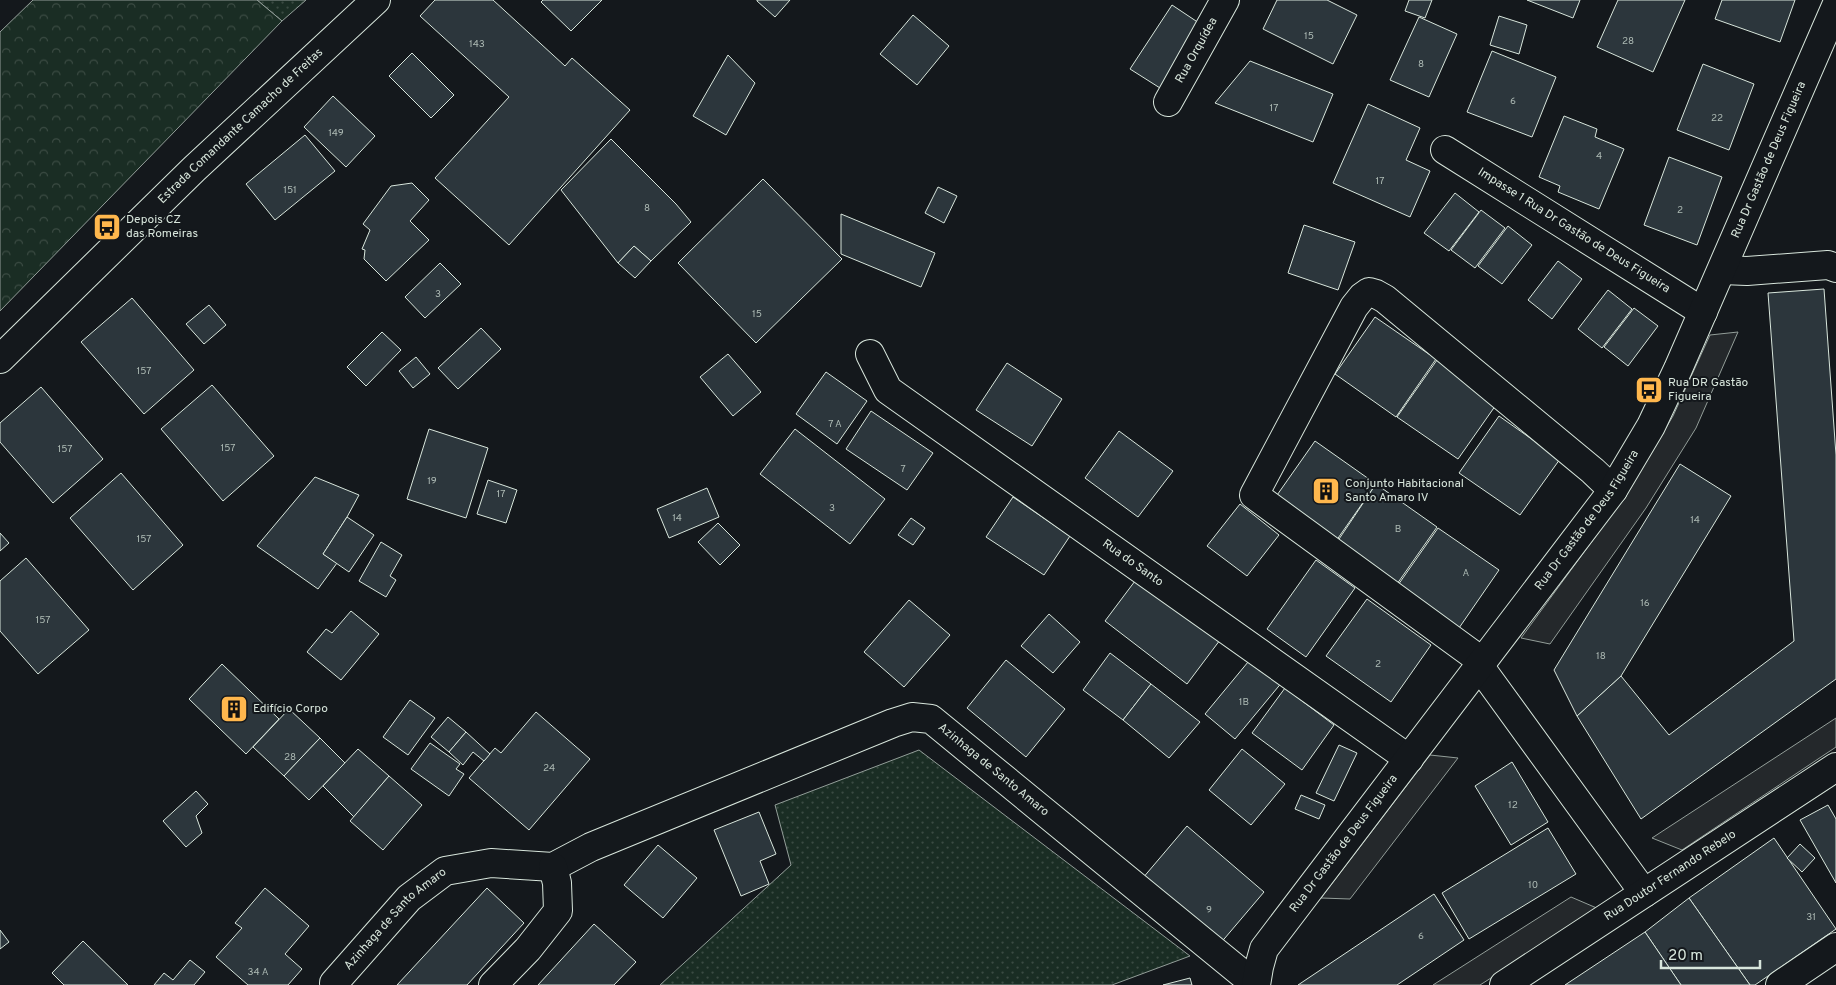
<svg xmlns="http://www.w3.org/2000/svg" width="1836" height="985" font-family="Overpass,sans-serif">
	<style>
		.grass { fill: url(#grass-dots); stroke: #939e99 }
		.forest { fill: url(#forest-crowns); stroke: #939e99 }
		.parking { fill: #24282b; stroke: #939e99 }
		.building { fill: #2c363c; stroke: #d8e6dc }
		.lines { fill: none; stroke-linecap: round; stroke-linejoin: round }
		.minor-casing { stroke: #d8e6dc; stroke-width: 30 }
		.major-casing { stroke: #d8e6dc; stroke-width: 30 }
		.minor { stroke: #14181c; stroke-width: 28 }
		.major { stroke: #14181c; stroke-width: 28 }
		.labels { text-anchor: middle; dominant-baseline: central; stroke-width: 4; stroke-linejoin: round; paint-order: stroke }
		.number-label { font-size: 10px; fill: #adbab4 }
		.street-label { font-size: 12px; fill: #d8e6dc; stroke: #14181c }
		.poi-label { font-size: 12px; fill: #d8e6dc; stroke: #14181c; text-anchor: start }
	</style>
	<defs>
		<pattern id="grass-dots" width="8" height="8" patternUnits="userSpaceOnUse" patternTransform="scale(1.25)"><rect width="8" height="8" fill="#1a2d24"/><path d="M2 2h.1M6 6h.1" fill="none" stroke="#3b4b43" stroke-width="1.8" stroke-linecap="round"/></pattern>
		<pattern id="forest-crowns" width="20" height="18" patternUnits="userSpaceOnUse" patternTransform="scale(1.25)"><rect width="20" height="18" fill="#1a2d24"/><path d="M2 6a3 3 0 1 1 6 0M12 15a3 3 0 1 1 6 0" fill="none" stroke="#3b4b43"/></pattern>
	</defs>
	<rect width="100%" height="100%" fill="#14181c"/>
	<g class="grass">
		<path d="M257,0H306L282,21Z"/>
		<path d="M919,750L1190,956L1112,985H660L791,865L775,805Z"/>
	</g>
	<path class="forest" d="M33,0H257L282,21L0,311V32Z"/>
	<g class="parking">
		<path d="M1738,332L1696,428L1646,508L1550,644L1521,638L1626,495L1673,416L1710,335Z"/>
		<path d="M1836,718V747L1682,850L1652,838Z"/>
		<path d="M1430,755L1458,758L1350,899L1321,898Z"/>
		<path d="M1571,897L1599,909L1480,985H1433Z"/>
	</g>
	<g class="building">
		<path d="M435,0H493L565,66L572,58L630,110L509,245L435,178L509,97L420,16Z"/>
		<path d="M543,0H602L571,31L541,2Z"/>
		<path d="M757,0H790L775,17L757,1Z"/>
		<path d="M1277,0H1327L1357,15L1333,64L1263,29Z"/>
		<path d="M1409,0H1432L1425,18L1405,11Z"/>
		<path d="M1527,0H1580L1573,18Z"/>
		<path d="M1618,0H1685L1653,72L1597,47Z"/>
		<path d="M1722,0H1795L1780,42L1715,19Z"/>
		<path d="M1172,5L1202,25L1160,88L1130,69Z"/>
		<path d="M913,15L949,46L917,85L880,54Z"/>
		<path d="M1499,16L1527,25L1519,54L1490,45Z"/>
		<path d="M1419,17L1457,34L1429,97L1390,80Z"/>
		<path d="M1492,51L1556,77L1532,137L1467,112Z"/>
		<path d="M412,53L454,95L431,118L389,76Z"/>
		<path d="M728,55L755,83L726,135L693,116Z"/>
		<path d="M1250,61L1333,94L1313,142L1215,103Z"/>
		<path d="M1703,64L1754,84L1729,150L1677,130Z"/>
		<path d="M333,96L375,136L346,167L304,127Z"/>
		<path d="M1368,104L1420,128L1406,160L1430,171L1410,217L1333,183Z"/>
		<path d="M1564,116L1597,129L1595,137L1624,149L1599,209L1558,192L1560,186L1539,177Z"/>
		<path d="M305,135L335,171L275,220L246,184Z"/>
		<path d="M611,139L676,204L691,222L651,261L634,246L618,263L561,190Z"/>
		<path d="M1669,157L1722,177L1697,245L1644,225Z"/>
		<path d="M763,179L842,259L756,343L678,263Z"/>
		<path d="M412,183L429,200L410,221L429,240L386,281L364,259L365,250L362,249L370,230L363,224L391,186Z"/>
		<path d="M938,187L957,196L944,223L925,213Z"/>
		<path d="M1455,193L1479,212L1449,251L1424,233Z"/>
		<path d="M1481,210L1505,228L1475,268L1451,250Z"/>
		<path d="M841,214L935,253L921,287L841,254Z"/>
		<path d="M1304,225L1355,242L1338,290L1288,273Z"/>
		<path d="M1508,226L1532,245L1502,284L1478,266Z"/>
		<path d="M634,246L651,261L635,278L618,263Z"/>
		<path d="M1558,261L1582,279L1552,319L1528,300Z"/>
		<path d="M440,263L461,284L425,318L405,297Z"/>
		<path d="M1824,289L1836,455V679L1641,819L1577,716L1621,676L1669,735L1794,641L1768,293Z"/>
		<path d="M1608,290L1632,309L1602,348L1578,329Z"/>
		<path d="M132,298L194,370L144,414L81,342Z"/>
		<path d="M209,305L226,325L204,344L186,324Z"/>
		<path d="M1634,308L1658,326L1628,366L1604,347Z"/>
		<path d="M1375,317L1436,359L1396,417L1335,374Z"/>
		<path d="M481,328L501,349L458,389L438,368Z"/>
		<path d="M382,332L401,350L366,386L347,367Z"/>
		<path d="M728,354L761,392L733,416L700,377Z"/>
		<path d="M416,357L430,374L413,388L399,371Z"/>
		<path d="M1437,360L1498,402L1458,459L1397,417Z"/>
		<path d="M1007,363L1062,399L1032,446L976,410Z"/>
		<path d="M826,372L867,401L837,444L796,414Z"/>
		<path d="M212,385L274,456L223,501L161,429Z"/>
		<path d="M41,387L103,459L53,503L0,442V423Z"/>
		<path d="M871,411L933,453L907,490L846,449Z"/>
		<path d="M1499,416L1560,459L1520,515L1459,473Z"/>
		<path d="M429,429L488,448L466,518L407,499Z"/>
		<path d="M795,429L885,499L850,544L760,474Z"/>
		<path d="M1119,431L1173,471L1138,517L1085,478Z"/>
		<path d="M1315,441L1376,484L1336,541L1275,498Z"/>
		<path d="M1680,464L1731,496L1621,676L1577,716L1554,670Z"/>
		<path d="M121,473L183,545L133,590L70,518Z"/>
		<path d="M315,477L359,495L347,517L323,554L337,563L318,589L257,546Z"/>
		<path d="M488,480L517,490L506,523L477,514Z"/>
		<path d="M1376,484L1437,527L1397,584L1337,542Z"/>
		<path d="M707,488L719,517L669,538L657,509Z"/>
		<path d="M1013,497L1070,536L1044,575L986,537Z"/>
		<path d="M1240,504L1279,535L1247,576L1207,546Z"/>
		<path d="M347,517L374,535L349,572L323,554Z"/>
		<path d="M911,518L925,528L913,545L898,535Z"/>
		<path d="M718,523L740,545L720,565L698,542Z"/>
		<path d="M1438,528L1499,570L1459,628L1398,585Z"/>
		<path d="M0,533L9,543L0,551Z"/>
		<path d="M381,542L402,555L390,576L396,580L386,597L359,581Z"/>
		<path d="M26,558L89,630L38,674L0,631V581Z"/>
		<path d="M1316,560L1355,588L1306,657L1267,629Z"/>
		<path d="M1138,577L1220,640L1187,684L1105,621Z"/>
		<path d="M1367,599L1431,645L1391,702L1326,656Z"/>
		<path d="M909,600L950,635L904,687L864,652Z"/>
		<path d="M351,611L379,634L341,680L307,652L326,629L332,633Z"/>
		<path d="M1049,614L1080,642L1053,673L1021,646Z"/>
		<path d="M1110,653L1151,684L1123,720L1083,690Z"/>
		<path d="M1253,656L1283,681L1235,739L1205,714Z"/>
		<path d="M1006,660L1065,709L1026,757L967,708Z"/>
		<path d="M222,664L279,719L246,754L189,699Z"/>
		<path d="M1151,684L1200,722L1169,758L1123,720Z"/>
		<path d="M1285,688L1334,725L1302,770L1252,733Z"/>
		<path d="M410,700L435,718L408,755L383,737Z"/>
		<path d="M289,709L320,738L284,776L253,747Z"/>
		<path d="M536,712L590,759L529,830L469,778L495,748L501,753Z"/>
		<path d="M448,717L466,732L449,752L431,737Z"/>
		<path d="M466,732L490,754L484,761L473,752L463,765L449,752Z"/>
		<path d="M320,738L345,763L309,800L284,776Z"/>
		<path d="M430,743L460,764L456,769L464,774L449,796L411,769Z"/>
		<path d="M1339,745L1357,753L1334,801L1316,793Z"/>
		<path d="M358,749L389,776L354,817L323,786Z"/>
		<path d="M1242,749L1285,784L1251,825L1209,790Z"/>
		<path d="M1512,762L1548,822L1511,845L1475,786Z"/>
		<path d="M389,776L422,805L383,850L350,821Z"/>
		<path d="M196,791L208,804L196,816L202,833L186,847L163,821Z"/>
		<path d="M1301,795L1325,805L1319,819L1295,809Z"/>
		<path d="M1828,805L1836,819V883L1800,820Z"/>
		<path d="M759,812L776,854L760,861L769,884L741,896L714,830Z"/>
		<path d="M1187,826L1264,892L1219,945L1142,879Z"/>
		<path d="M1548,828L1576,874L1469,939L1442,893Z"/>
		<path d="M1774,838L1836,929L1755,985H1750L1689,898Z"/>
		<path d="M1800,844L1815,858L1802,872L1787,858Z"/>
		<path d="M658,845L697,878L663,918L624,885Z"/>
		<path d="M265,888L309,926L285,954L302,969L288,985H248L216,957L242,928L235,923Z"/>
		<path d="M487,888L524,923L467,985H397Z"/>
		<path d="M1434,894L1464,940L1397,985H1298Z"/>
		<path d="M1689,898L1750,985H1681L1645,932Z"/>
		<path d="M594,924L636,962L614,985H538Z"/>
		<path d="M0,930L9,942L0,949Z"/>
		<path d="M1645,932L1681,985H1565Z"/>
		<path d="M83,941L128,985H64L52,973Z"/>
		<path d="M190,960L205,972L194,985H154L164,973L173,980Z"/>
		<path d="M1190,978L1192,985H1163Z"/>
	</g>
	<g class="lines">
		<g class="minor-casing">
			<g id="minor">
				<path id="s1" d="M1168,102L1225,0"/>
				<path id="s2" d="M1445,150L1703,312"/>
				<path d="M1722,270L1747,271L1828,265L1836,268"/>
				<path id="s3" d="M870,354L888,390L1409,759"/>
				<path d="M1483,662L1254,495L1354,307L1362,297L1369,292L1376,294L1385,299L1593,471L1613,490"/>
				<path d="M1480,667L1644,893"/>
				<path id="s4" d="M334,983L409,898L445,871L491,863L553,867L591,847L893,723L912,717L931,719L1256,985"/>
				<path d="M493,985L528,949L558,911L557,883L553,867"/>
				<path id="s5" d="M1256,985L1259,967L1264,949L1613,490L1651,426L1678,369L1836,6"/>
				<path id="s6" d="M1504,985L1836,767"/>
				<path d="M1780,985L1836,947"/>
			</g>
		</g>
		<g class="major-casing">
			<g id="major">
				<path id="s7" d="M0,359L194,169L376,0"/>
			</g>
		</g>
		<use href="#minor" class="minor"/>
		<use href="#major" class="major"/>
	</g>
	<defs>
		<g id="bus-square" transform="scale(1.4375)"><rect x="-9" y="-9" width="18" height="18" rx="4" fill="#ffb74d" stroke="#14181c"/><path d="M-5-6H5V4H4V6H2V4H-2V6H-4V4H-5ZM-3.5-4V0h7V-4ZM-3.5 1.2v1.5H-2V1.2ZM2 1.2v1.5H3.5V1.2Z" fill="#111"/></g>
		<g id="building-square" transform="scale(1.4375)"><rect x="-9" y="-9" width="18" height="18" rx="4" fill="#ffb74d" stroke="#14181c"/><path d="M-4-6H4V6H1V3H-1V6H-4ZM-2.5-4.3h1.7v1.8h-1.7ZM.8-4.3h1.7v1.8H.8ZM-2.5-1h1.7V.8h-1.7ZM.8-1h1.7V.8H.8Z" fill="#111"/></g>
	</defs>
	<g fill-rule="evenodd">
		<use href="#bus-square" x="107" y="227"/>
		<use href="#bus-square" x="1649" y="390"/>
		<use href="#building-square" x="1326" y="491"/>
		<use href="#building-square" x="234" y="709"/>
	</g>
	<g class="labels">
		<g class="number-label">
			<text x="1309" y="36">15</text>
			<text x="1628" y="41">28</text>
			<text x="477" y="44">143</text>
			<text x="1421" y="64">8</text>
			<text x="1513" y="101">6</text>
			<text x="1274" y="108">17</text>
			<text x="1717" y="118">22</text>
			<text x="336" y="133">149</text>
			<text x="1599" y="156">4</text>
			<text x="1380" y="181">17</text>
			<text x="290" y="190">151</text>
			<text x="647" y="208">8</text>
			<text x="1680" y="210">2</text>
			<text x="438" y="294">3</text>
			<text x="757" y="314">15</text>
			<text x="144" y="371">157</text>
			<text x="835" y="424">7 A</text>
			<text x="228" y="448">157</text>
			<text x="65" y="449">157</text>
			<text x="903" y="469">7</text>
			<text x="432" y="481">19</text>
			<text x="501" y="494">17</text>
			<text x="832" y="508">3</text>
			<text x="677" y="518">14</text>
			<text x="1695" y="520">14</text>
			<text x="1398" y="529">B</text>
			<text x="144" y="539">157</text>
			<text x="1466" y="573">A</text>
			<text x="1645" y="603">16</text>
			<text x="43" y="620">157</text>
			<text x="1601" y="656">18</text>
			<text x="1378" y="664">2</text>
			<text x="1244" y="702">1B</text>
			<text x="290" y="757">28</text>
			<text x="549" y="768">24</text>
			<text x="1513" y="805">12</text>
			<text x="1533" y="885">10</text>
			<text x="1209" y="910">9</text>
			<text x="1811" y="917">31</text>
			<text x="1421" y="936">6</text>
			<text x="258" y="972">34 A</text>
		</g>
		<g class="street-label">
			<text stroke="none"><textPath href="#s1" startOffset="59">Rua Orquídea</textPath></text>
			<text stroke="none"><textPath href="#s7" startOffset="335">Estrada Comandante Camacho de Freitas</textPath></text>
			<text stroke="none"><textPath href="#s5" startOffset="979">Rua Dr Gastão de Deus Figueira</textPath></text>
			<text stroke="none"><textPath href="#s2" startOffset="152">Impasse 1 Rua Dr Gastão de Deus Figueira</textPath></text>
			<text stroke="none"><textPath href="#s5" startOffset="574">Rua Dr Gastão de Deus Figueira</textPath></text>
			<text stroke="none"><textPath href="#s3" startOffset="340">Rua do Santo</textPath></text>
			<text stroke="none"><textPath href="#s4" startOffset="756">Azinhaga de Santo Amaro</textPath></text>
			<text stroke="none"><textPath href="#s5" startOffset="169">Rua Dr Gastão de Deus Figueira</textPath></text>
			<text stroke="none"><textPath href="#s6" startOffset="199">Rua Doutor Fernando Rebelo</textPath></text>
			<text stroke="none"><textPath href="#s4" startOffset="89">Azinhaga de Santo Amaro</textPath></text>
		</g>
		<g class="poi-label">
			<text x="126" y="220">Depois CZ<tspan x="126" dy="14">das Romeiras</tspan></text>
			<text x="1668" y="383">Rua DR Gastão<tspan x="1668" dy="14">Figueira</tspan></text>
			<text x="1345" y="484">Conjunto Habitacional<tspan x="1345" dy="14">Santo Amaro IV</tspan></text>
			<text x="253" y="709">Edifício Corpo</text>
		</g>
	</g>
	<path d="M1661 960v8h99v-8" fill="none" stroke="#d8e6dc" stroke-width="2.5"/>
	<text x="1668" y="960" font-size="15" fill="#d8e6dc" stroke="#14181c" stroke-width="4" paint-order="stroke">20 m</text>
</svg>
